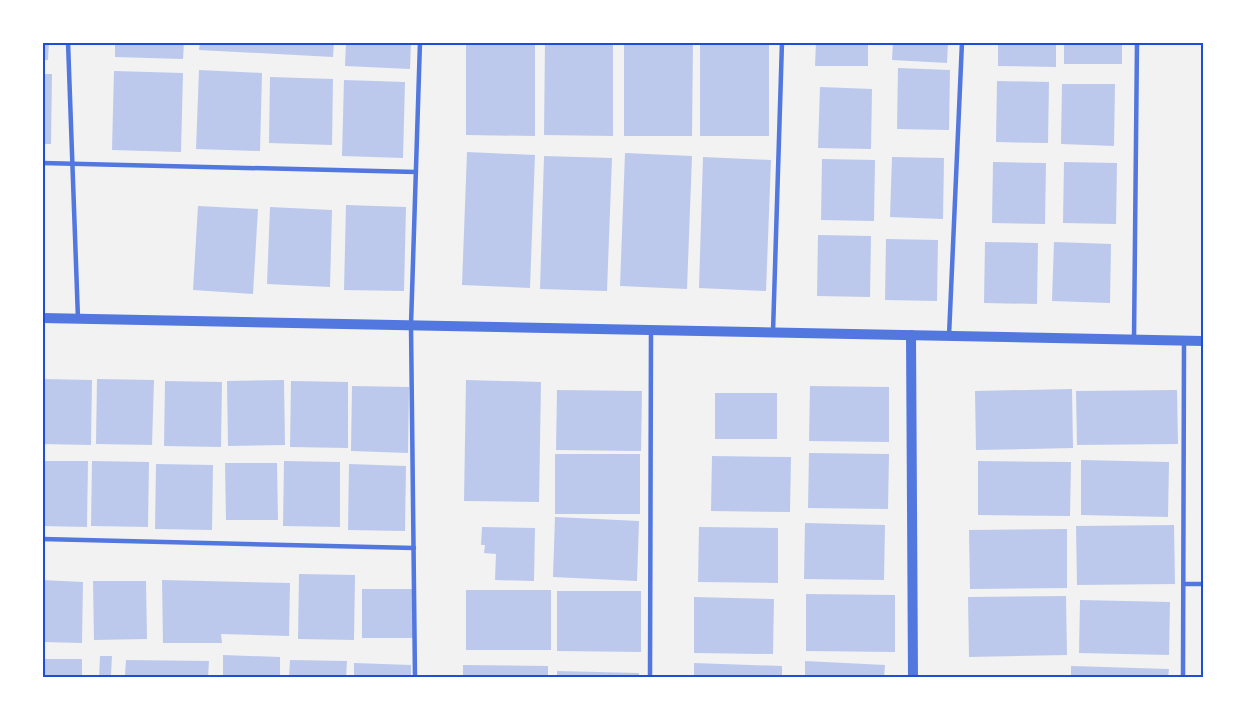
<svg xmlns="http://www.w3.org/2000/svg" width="1245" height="720" font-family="Cabin,sans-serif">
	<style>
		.building { fill: #bdc9ec }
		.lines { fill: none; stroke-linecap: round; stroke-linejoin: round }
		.service { stroke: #5277de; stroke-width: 4.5 }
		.tertiary { stroke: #5277de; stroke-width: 10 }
		.neatline { fill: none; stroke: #1d4ed8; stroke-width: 2 }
	</style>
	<rect width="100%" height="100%" fill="#f2f2f2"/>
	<g class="building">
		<path d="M42,42H49L48,60H42Z"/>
		<path d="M115,42H184L183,59L115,57Z"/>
		<path d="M200,42H334L333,57L199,50Z"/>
		<path d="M346,42H411L410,69L345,66Z"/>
		<path d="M466,42H535V136L466,135Z"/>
		<path d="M545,42H613V136L544,135Z"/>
		<path d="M624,42H693L692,136H624Z"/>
		<rect x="700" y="42" width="69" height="94"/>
		<path d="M816,42H868V66H815Z"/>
		<path d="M893,42H948L947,63L892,60Z"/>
		<path d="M998,42H1056V67L998,66Z"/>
		<rect x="1064" y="42" width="58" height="22"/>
		<path d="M898,68L950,70L949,130L897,129Z"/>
		<path d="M199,70L262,73L260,151L196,149Z"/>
		<path d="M114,71L183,73L181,152L112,150Z"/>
		<path d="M42,74H52L51,144H42Z"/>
		<path d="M270,77L333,79L332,145L269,143Z"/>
		<path d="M344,80L405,82L403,158L342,156Z"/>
		<path d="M997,81L1049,82L1048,143L996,142Z"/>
		<path d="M1062,84H1115L1114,146L1061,144Z"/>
		<path d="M820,87L872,89L871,149L818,148Z"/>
		<path d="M467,152L535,155L530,288L462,285Z"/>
		<path d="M625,153L692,156L687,289L620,286Z"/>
		<path d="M544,156L612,158L607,291L540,289Z"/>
		<path d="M703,157L771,160L766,291L699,288Z"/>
		<path d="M892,157L944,158L943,219L890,217Z"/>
		<path d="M822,159L875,160L874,221L821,220Z"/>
		<path d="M993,162L1046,163L1045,224L992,223Z"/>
		<path d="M1064,162L1117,163L1116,224L1063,223Z"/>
		<path d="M346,205L406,207L404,291L344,290Z"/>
		<path d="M198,206L258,209L253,294L193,290Z"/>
		<path d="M270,207L332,210L330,287L267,284Z"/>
		<path d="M818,235L871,236L870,297L817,296Z"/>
		<path d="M886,239L938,240L937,301L885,300Z"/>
		<path d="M985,242L1038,243L1037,304L984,303Z"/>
		<path d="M1054,242L1111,244L1110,303L1052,301Z"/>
		<path d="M42,379L92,380L91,445L42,444Z"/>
		<path d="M97,379L154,380L152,445L96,444Z"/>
		<path d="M284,380L285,445L228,446L227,381Z"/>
		<path d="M466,380L541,382L539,502L464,501Z"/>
		<path d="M165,381L222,382L221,447L164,446Z"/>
		<path d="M291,381L348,382V448L290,447Z"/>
		<path d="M352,386L409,387L408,453L351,451Z"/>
		<path d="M810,386L889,387V442L809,441Z"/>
		<path d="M1072,389L1073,448L976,450L975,391Z"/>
		<path d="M557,390L642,391L641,451L556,450Z"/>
		<path d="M1177,390L1178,444L1077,445L1076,391Z"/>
		<rect x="715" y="393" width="62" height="46"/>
		<path d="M809,453L889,454L888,509L808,508Z"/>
		<rect x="555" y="454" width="85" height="60"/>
		<path d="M712,456L791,457L790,512L711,511Z"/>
		<path d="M1081,460L1169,462L1168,517L1081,515Z"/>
		<path d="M42,461H88L87,527L42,526Z"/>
		<path d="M92,461L149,462L148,527L91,526Z"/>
		<path d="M284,461L340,462V527L283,526Z"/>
		<path d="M978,461L1071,462L1070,516L978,515Z"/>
		<path d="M225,463H277L278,520H226Z"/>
		<path d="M156,464L213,465L212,530L155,529Z"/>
		<path d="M349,464L406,466L405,531L348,530Z"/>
		<path d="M555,517L639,521L637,581L553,577Z"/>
		<path d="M805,523L885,525L884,580L804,579Z"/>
		<path d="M1174,525L1175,584L1077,585L1076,526Z"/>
		<path d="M482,527L535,528L534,581L495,580L496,554L484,553L485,545H481Z"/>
		<path d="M699,527L778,528V583L698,582Z"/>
		<path d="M1067,529V588L970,589L969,530Z"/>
		<path d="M299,574L355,575L354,640L298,639Z"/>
		<path d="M42,580L83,582L82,643L42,642Z"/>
		<path d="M162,580L290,583L289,636L221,634L222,643H163Z"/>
		<path d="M93,581H146L147,639L94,640Z"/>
		<path d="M362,589H415L414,638H362Z"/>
		<rect x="466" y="590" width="85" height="60"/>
		<path d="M557,591H641V652L557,651Z"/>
		<path d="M806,594L895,595V652L806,651Z"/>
		<path d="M1066,596L1067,655L969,657L968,597Z"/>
		<path d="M694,597L774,599L773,654L694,653Z"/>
		<path d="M1080,600L1170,602L1169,655L1079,653Z"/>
		<path d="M223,655L280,657V678H223Z"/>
		<path d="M100,656H112L111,675H125L126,660L209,661L208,678H99Z"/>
		<rect x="42" y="659" width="40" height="19"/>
		<path d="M290,660L347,661L346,678H289Z"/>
		<path d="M805,661L885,665L884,678H805Z"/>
		<path d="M354,663L411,665V678H354Z"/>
		<path d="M694,663L782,666V678H694Z"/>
		<path d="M463,665L548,666V678H463Z"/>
		<path d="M1071,666L1169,669L1168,678H1071Z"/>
		<path d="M557,671L639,673V678H557Z"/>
	</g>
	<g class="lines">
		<g class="service">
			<path d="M68,42L78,319"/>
			<path d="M42,163L416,172"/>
			<path d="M773,332L782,42"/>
			<path d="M949,336L962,42"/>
			<path d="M1134,339L1137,42"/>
			<path d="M42,539L414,548"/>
			<path d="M1184,584H1203"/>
			<path d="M415,678L411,325L420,42"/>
			<path d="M650,678L651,330"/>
			<path d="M1183,678L1184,342"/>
		</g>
		<g class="tertiary">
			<path d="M42,318L1203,341"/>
			<path d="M911,335L913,678"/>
		</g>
	</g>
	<rect width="1245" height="720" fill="none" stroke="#ffffff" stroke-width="87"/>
	<rect x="44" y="44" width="1158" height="632" class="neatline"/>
</svg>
